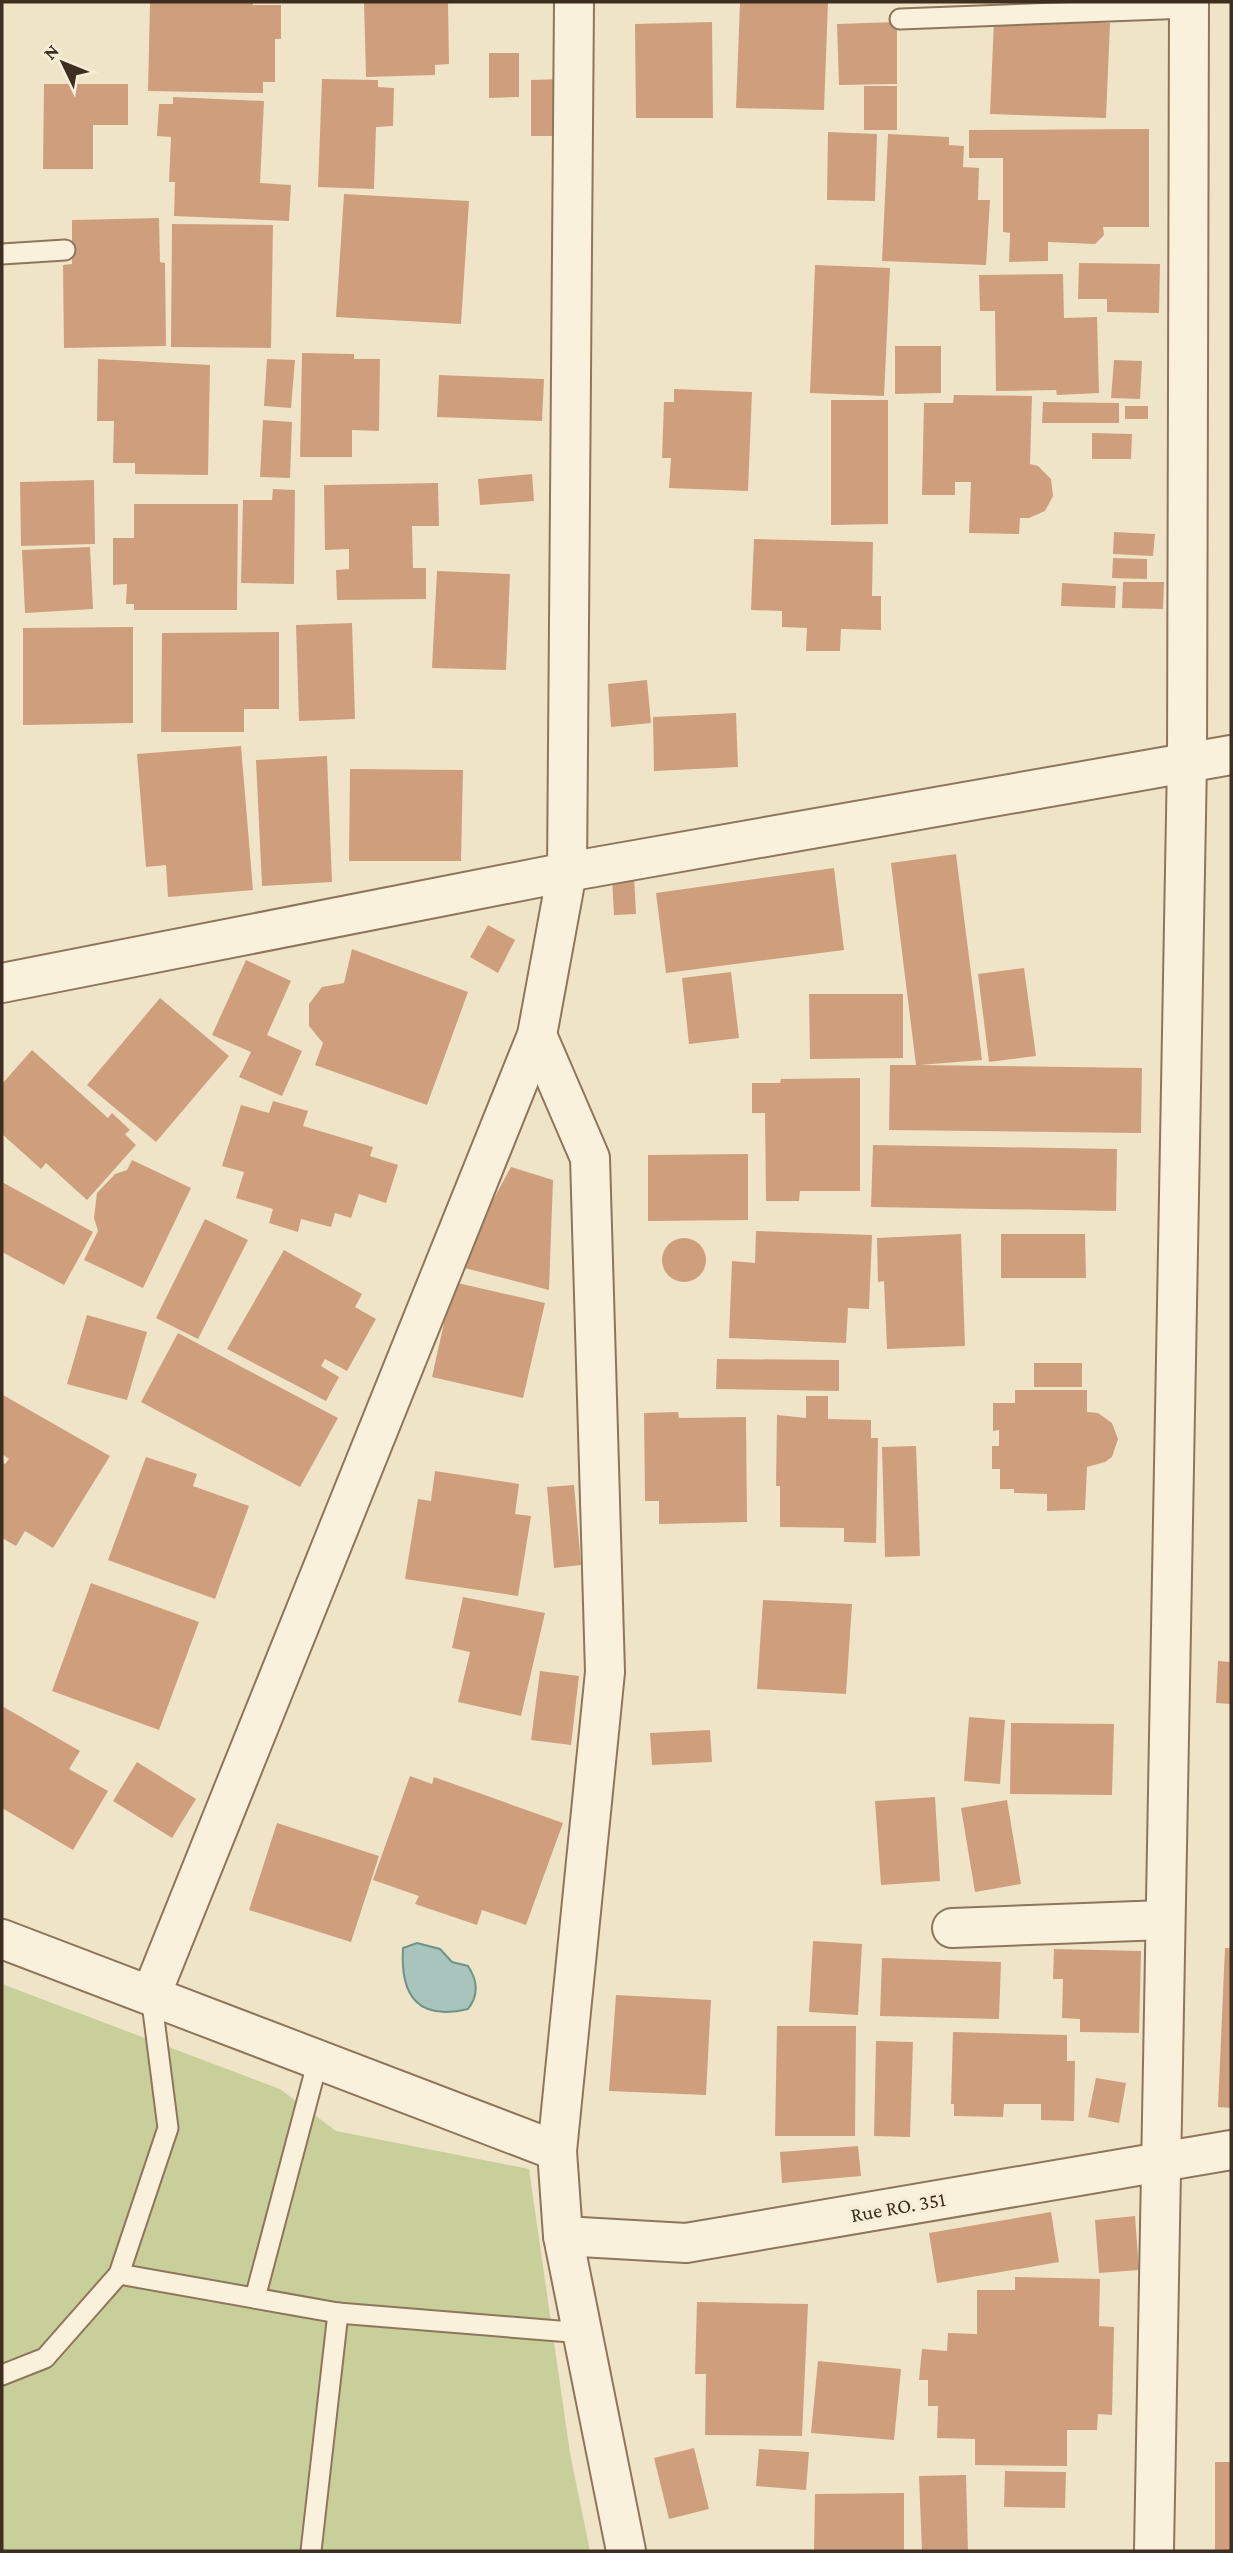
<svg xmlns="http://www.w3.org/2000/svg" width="1233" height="2553" font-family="'Crimson Pro',serif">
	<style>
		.green { fill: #c9cf9b }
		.water { fill: #a9c4bc; stroke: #6f938a; stroke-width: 2 }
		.building { fill: #cf9f7d }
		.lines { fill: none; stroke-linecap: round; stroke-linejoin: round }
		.service-casing { stroke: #8d765c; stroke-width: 23 }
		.minor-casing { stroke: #8d765c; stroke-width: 42 }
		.service { stroke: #faf1dc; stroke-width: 19 }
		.minor { stroke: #faf1dc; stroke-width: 38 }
		.labels { text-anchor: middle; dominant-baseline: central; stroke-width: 7; stroke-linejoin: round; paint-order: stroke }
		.street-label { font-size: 21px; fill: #3d2e20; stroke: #f7eed8 }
	</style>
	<rect width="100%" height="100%" fill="#f0e4c8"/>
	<path class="green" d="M2,1984L280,2089L336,2131L529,2169L570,2453L590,2551H2Z"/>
	<path class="water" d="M417,1943L440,1949L452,1962L468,1966C478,1981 479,1995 468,2009C418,2021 400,1996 403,1948Z"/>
	<g class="building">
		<path d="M150,2H253V5H281V39H275V82H263V93L148,91Z"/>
		<path d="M364,2H448L449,64L435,65V75L366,77Z"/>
		<path d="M740,2H828L824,110L736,108Z"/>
		<path d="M994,20L1110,23L1106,118L990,114Z"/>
		<path d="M712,22L713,118H636L635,24Z"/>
		<path d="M897,22V84L839,85L837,24Z"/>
		<path d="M489,53H519V97L489,98Z"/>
		<path d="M322,79L378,80V87L394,88L393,126L376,127L374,189L318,187Z"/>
		<path d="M560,79V136H531V80Z"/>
		<path d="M44,84H128V125H93V169H43Z"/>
		<rect x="864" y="86" width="33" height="44"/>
		<path d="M173,97L264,101L260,183L291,185L289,221L174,216L175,182H169L171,137L157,136L159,104H173Z"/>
		<path d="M1149,129V227H1103L1104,235L1095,244L1048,242V261L1009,262L1010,233L1003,232V158H969V130Z"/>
		<path d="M828,132L877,134L875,201L827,200Z"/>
		<path d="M888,134L949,137V145L964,146L963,167L979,168L978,200H990L986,265L882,261Z"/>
		<path d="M344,194L469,201L461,324L336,317Z"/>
		<path d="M159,218L160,262L165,263L166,346L64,348L63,265L72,264V220Z"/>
		<path d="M172,224L273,225L271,348L171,347Z"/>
		<path d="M1079,263L1160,264L1159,313L1107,312V299H1078Z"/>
		<path d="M815,265L890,268L884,396L810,393Z"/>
		<path d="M1063,274L1064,318L1097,317L1099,393L1057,395L1056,390L996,391L995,311H980L979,275Z"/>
		<path d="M895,346H941V393L895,394Z"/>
		<path d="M302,353L354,354V359H380L379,431L352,430V457H300Z"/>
		<path d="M98,359L210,365L208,475L135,474V463H113L114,421H97Z"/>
		<path d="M267,359L295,360L291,408L264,406Z"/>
		<path d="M1114,360L1142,361L1140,399L1111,398Z"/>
		<path d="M439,375L544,379L542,421L437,417Z"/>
		<path d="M674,389L752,392L748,491L669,488L671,458H662L664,402H674Z"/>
		<path d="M954,395L1032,396L1030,464L1038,466L1051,479L1053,496L1045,511L1029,518H1020L1019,534L969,533L971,482H955V495H922L924,403H953Z"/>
		<path d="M831,400H888V524L831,525Z"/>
		<path d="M1043,402L1119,403V423H1042Z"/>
		<rect x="1125" y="406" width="23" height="13"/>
		<path d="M263,420L292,422L290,478L260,477Z"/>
		<path d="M1092,433L1132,434L1131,459H1092Z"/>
		<path d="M532,474L534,501L480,505L478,479Z"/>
		<path d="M94,480L95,544L21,546L20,482Z"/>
		<path d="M438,483L439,526H412L413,568H426V599L337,600L336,570L349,569V549L325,550L324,485Z"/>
		<path d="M273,489L295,490L294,584L241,583L243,500H272Z"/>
		<path d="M134,504H238L237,610H134V604H126L127,584L113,585V538H134Z"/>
		<path d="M1114,532L1155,534L1153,556L1113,554Z"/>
		<path d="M754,539L873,542L872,596H881V630L841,629L840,651H806L807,628L782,627V611L751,610Z"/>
		<path d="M90,547L93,609L25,613L22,550Z"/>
		<path d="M1113,558L1147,559V579L1112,578Z"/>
		<path d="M437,571L510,574L506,670L432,668Z"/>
		<path d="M1123,582H1164L1163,609L1122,608Z"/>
		<path d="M1062,583L1116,586L1115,608L1061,606Z"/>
		<path d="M352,623L355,719L299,721L296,625Z"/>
		<path d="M133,627V723L23,725V628Z"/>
		<path d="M279,632V709H244V732H161L162,633Z"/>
		<path d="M647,680L651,723L611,727L608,684Z"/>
		<path d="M736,713L738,767L654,771L653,717Z"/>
		<path d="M241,746L253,890L168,897L166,865L146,867L137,754Z"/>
		<path d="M327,756L332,882L262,886L256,760Z"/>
		<path d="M350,769L463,770L461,861H349Z"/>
		<path d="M956,854L982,1060L920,1065L1142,1068L1141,1133L889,1130L890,1065H916L891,863Z"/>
		<path d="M834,868L844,950L666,973L656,893Z"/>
		<path d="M634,875L636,914L614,915L612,877Z"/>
		<path d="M488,925L515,940L498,973L470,957Z"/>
		<path d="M352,949L468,992L427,1105L315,1065L323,1043L309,1026V1004L322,987L344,983Z"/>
		<path d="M246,960L291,981L267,1035L302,1051L282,1096L239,1077L251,1052L212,1035Z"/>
		<path d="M1024,968L1036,1056L989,1062L978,974Z"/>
		<path d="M731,972L739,1038L689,1044L682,978Z"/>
		<path d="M809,994H903V1058L810,1059Z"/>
		<path d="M160,998L229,1056L156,1142L87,1085Z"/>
		<path d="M32,1050L108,1118L112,1113L130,1130L125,1134L136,1145L87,1200L46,1163L41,1169L2,1134V1084Z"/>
		<path d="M860,1078V1191H800L799,1201H766L765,1113H752V1083H780L781,1079Z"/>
		<path d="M273,1101L308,1111L303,1126L373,1147L370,1156L398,1165L386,1203L359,1194L351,1218L335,1213L331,1227L301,1219L298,1232L269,1223L273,1209L236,1198L244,1172L222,1166L241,1105L269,1113Z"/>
		<path d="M873,1145L1117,1149L1116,1211L871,1207Z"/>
		<path d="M748,1154V1220L648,1221V1155Z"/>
		<path d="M132,1160L191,1188L143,1288L84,1260L98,1231L94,1218L97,1193L115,1174L127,1170Z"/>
		<path d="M511,1167L553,1180L549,1290L457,1266Z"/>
		<path d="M2,1182L93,1232L64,1285L2,1252Z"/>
		<path d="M205,1219L248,1240L198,1339L156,1318Z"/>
		<path d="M756,1231L872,1235L869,1309L848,1308L846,1343L729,1338L732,1261L755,1263Z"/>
		<path d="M961,1234L965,1346L887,1349L884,1281L878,1282L877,1238Z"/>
		<path d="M1001,1234H1085L1086,1278H1001Z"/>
		<circle cx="684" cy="1260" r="22"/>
		<path d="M284,1250L362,1294L355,1307L376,1319L347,1371L325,1359L321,1366L339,1377L326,1401L227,1349Z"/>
		<path d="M453,1282L545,1303L523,1398L432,1377Z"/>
		<path d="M87,1315L147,1332L127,1400L67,1384Z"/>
		<path d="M178,1333L338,1418L300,1487L141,1402Z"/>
		<path d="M717,1359L839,1360V1391L716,1389Z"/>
		<rect x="1034" y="1363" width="48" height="24"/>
		<path d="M1015,1390H1087V1412L1098,1413L1112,1423L1118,1439L1112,1457L1105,1462L1087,1467L1085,1510L1047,1511V1494L1014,1493V1489H1000V1469H992V1446H999V1430L993,1431V1403H1015Z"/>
		<path d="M3,1395L110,1456L53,1548L25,1531L16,1546L2,1538V1462L5,1464L9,1459L2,1454Z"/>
		<path d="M806,1396H828V1419L871,1420V1438H878L876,1543L844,1542V1528L780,1527V1486H776L777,1415L806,1418Z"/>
		<path d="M678,1412L679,1418L746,1417L747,1522L659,1524V1501H645L644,1413Z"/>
		<path d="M916,1446L920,1556L885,1557L882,1447Z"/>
		<path d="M146,1457L197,1474L193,1486L249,1506L215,1599L108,1560Z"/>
		<path d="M435,1471L519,1484L515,1514L531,1516L518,1596L405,1579L418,1499L431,1501Z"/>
		<path d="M574,1485L581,1565L554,1568L547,1487Z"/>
		<path d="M91,1583L199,1622L159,1730L52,1691Z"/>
		<path d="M463,1597L545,1613L521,1716L458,1702L470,1652L452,1648Z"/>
		<path d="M763,1600L852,1604L846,1694L757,1689Z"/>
		<path d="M1218,1661L1231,1662V1704L1216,1703Z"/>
		<path d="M540,1671L579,1676L571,1745L531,1740Z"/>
		<path d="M2,1706L80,1751L69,1769L108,1791L73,1850L2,1808Z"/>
		<path d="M969,1717L1005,1720L1000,1784L964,1781Z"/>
		<path d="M1011,1723L1114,1724L1112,1795L1010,1794Z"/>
		<path d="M710,1730L712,1762L652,1765L650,1733Z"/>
		<path d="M137,1762L196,1799L172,1838L113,1801Z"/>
		<path d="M410,1776L432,1784L434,1777L563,1823L526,1925L482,1910L477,1925L415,1904L419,1896L373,1880Z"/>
		<path d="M935,1797L940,1881L881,1885L875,1801Z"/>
		<path d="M1007,1800L1021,1884L975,1892L961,1808Z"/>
		<path d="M277,1823L379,1856L351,1942L249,1910Z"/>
		<path d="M813,1941L862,1944L858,2015L809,2012Z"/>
		<path d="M1225,1948H1231V2108L1218,2107Z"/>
		<path d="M1054,1949L1141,1951L1139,2033L1080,2032V2019L1062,2018L1063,1979H1053Z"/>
		<path d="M882,1958L1001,1962L999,2019L880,2016Z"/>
		<path d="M616,1995L711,2000L706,2095L609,2091Z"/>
		<path d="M777,2026H856L855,2136H775Z"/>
		<path d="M953,2032L1067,2035V2061H1075L1074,2121L1041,2120V2104H1004L1003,2117L954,2116V2104H951Z"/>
		<path d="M876,2041L913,2042L910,2137L874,2136Z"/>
		<path d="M1096,2078L1126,2083L1119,2123L1088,2117Z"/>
		<path d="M858,2146L861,2176L782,2183L780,2152Z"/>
		<path d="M1051,2212L1059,2262L937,2283L929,2233Z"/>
		<path d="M1135,2216L1139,2270L1099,2273L1095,2220Z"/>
		<path d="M1015,2277L1100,2279L1099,2326L1114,2327L1112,2415L1098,2414L1097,2430H1067V2466L975,2465V2439L937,2438L938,2406H928V2380H919L922,2349L947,2351L948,2333L977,2334V2290H1015Z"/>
		<path d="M697,2302L808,2304L802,2436L705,2435L706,2374H695Z"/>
		<path d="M818,2361L901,2369L894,2440L811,2433Z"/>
		<path d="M694,2448L709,2509L669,2519L654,2458Z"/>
		<path d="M759,2449L809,2452L806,2490L756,2486Z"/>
		<rect x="1215" y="2462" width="16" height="89"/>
		<path d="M1005,2471L1066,2472L1065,2508L1004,2507Z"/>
		<path d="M966,2475L968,2551H922L919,2476Z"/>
		<path d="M904,2493V2551H814L815,2494Z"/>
	</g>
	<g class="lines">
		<g class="service-casing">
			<g id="service">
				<path d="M900,19L1189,8"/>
				<path d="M2,254L65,250"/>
				<path d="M119,2274L338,2313L583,2333"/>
				<path d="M255,2298L318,2060"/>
				<path d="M2,2375L45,2358L119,2274L168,2128L151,1995"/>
				<path d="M311,2551L338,2313"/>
			</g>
		</g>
		<g class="minor-casing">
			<g id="minor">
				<path d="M2,983L567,872L1231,755"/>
				<path d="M537,1035L590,1158L605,1672L557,2151L563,2236L626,2551"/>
				<path d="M952,1928L1164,1920"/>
				<path d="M2,1939L557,2151"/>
				<path d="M151,1995L537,1035L567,872L574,2"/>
				<path d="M563,2236L686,2243L1231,2150"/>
				<path d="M1154,2551L1187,762L1189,2"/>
			</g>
		</g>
		<use href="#service" class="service"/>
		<use href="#minor" class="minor"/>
	</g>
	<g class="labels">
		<g class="street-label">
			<text transform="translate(898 2207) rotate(-10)">Rue RO. 351</text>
		</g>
	</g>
	<rect width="1233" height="2553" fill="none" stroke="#3d2e20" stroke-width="7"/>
	<g transform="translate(63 63) rotate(313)" stroke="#f7eed8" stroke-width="5" paint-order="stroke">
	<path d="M0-5L12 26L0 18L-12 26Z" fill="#3d2e20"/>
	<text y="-10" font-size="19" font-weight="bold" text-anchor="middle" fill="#3d2e20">N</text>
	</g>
</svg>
